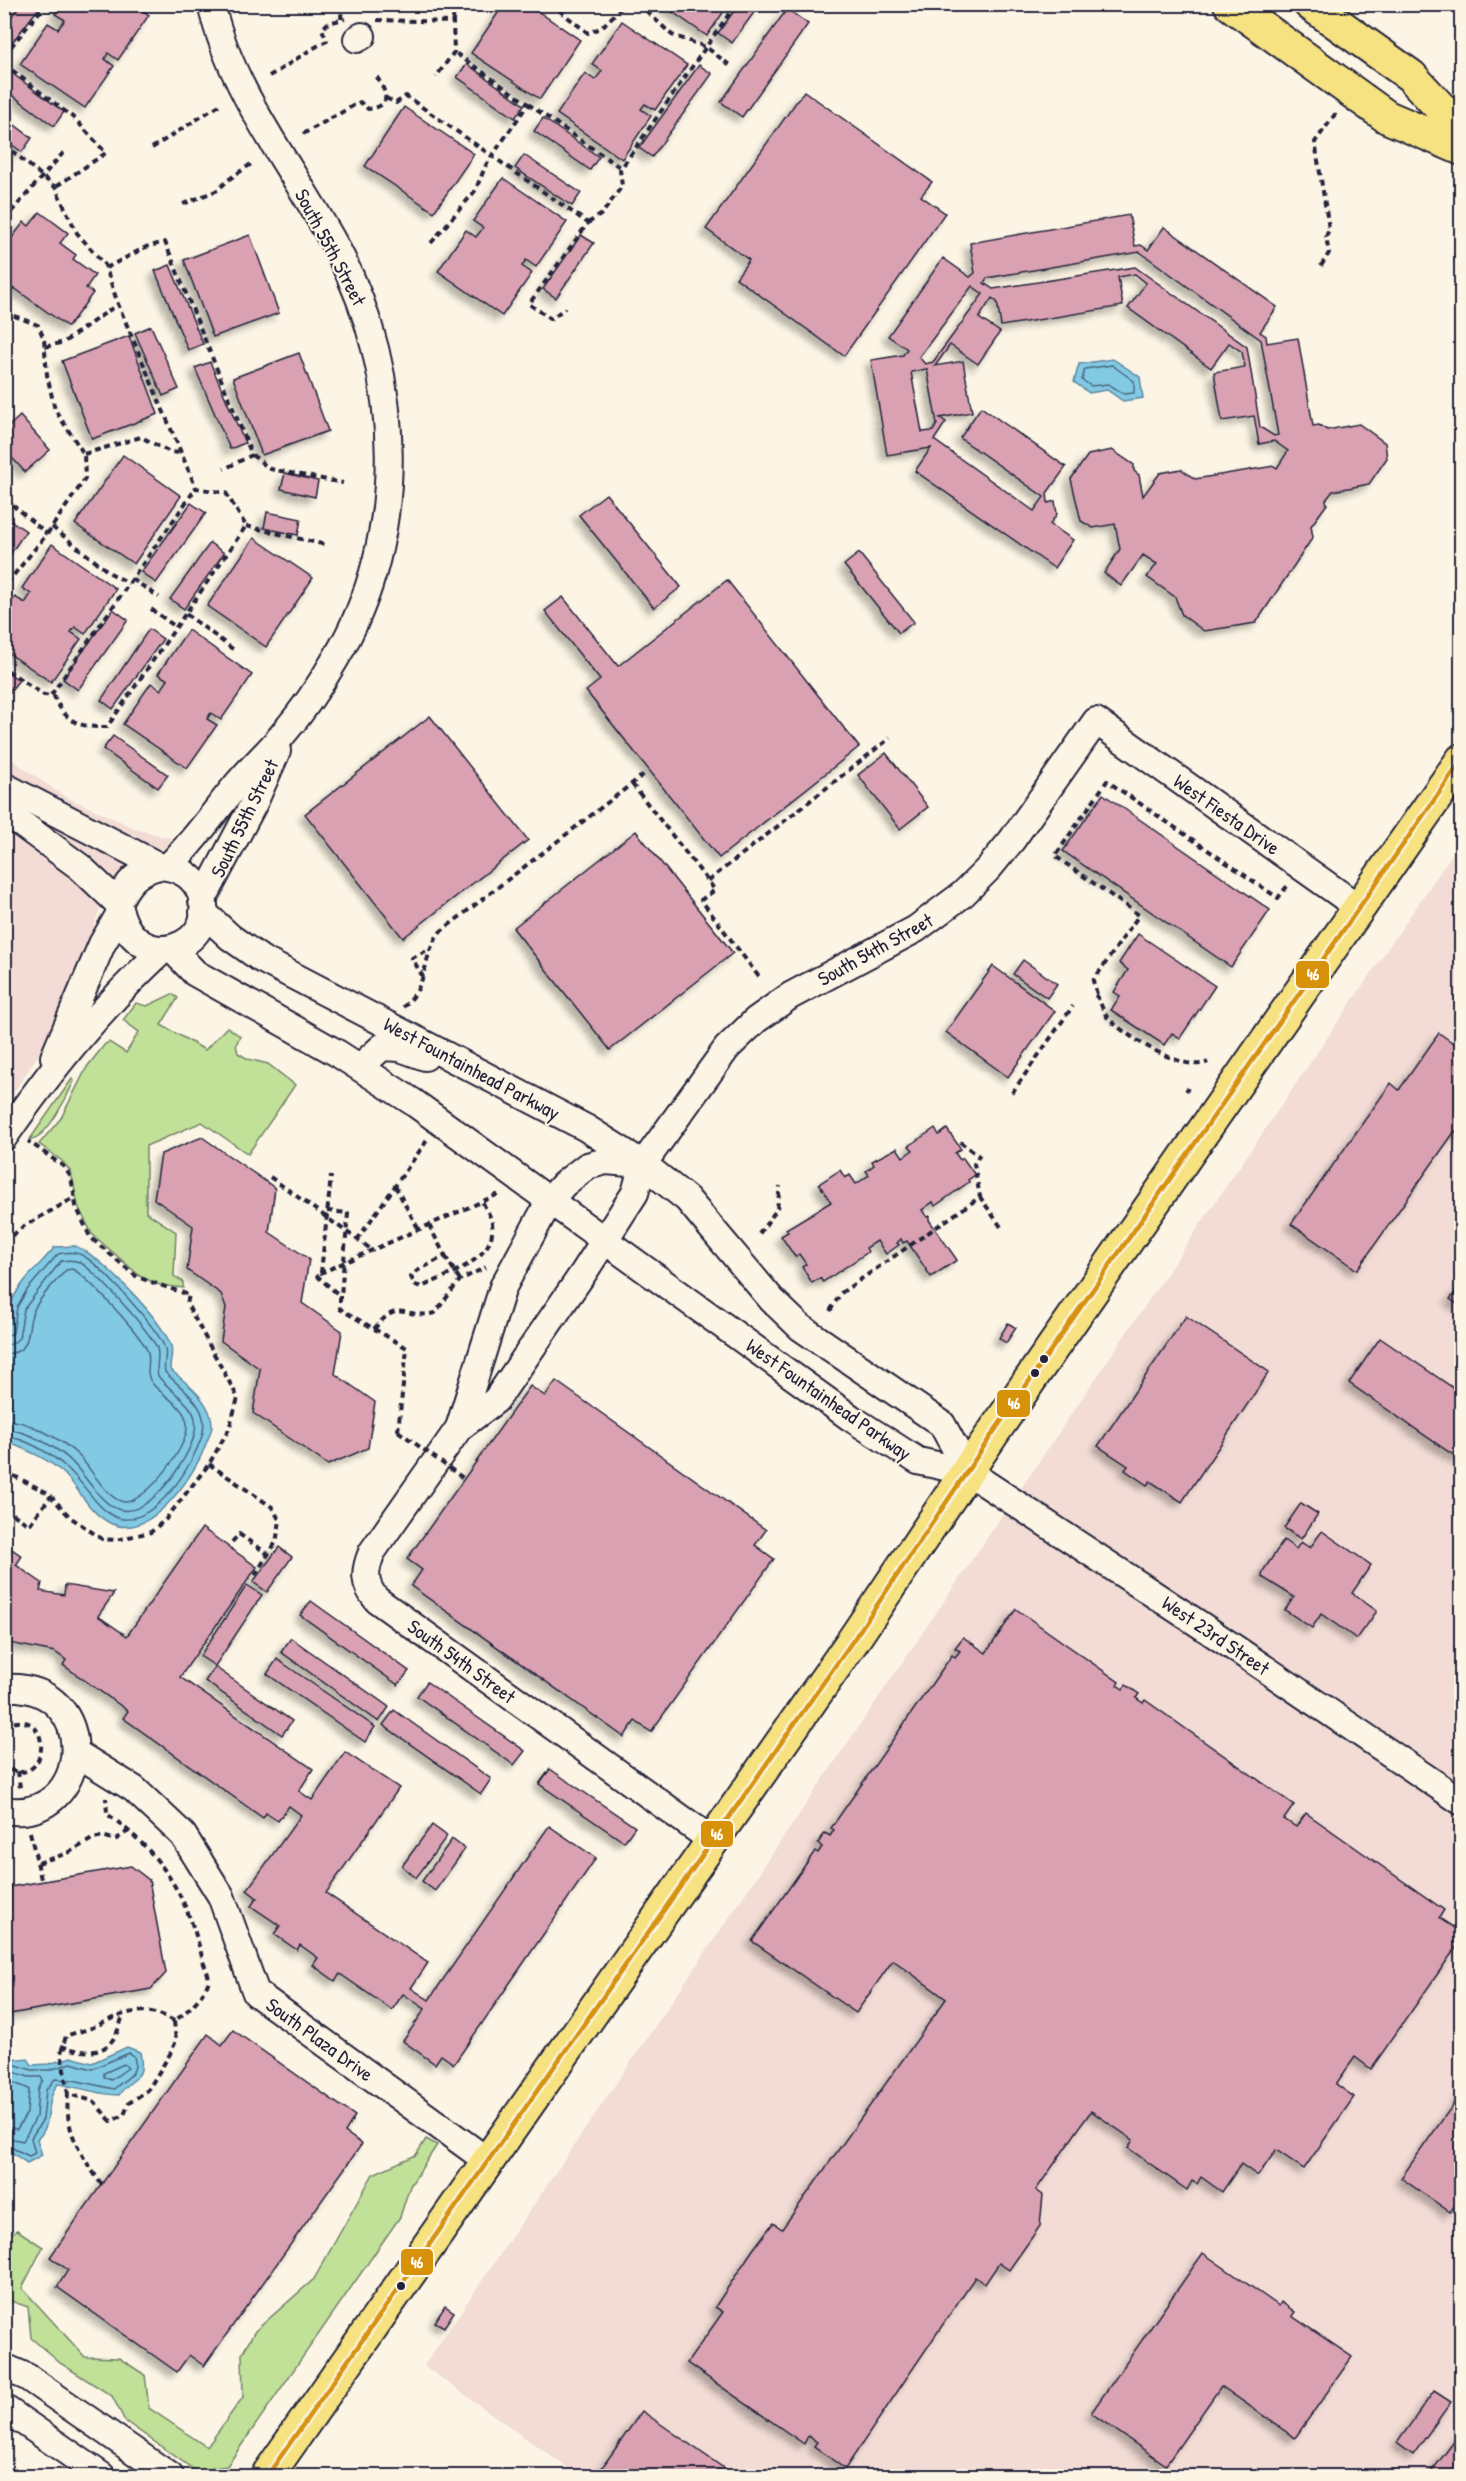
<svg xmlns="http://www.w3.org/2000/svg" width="1466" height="2481" font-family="'Patrick Hand',sans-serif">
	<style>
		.built { fill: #f2dcd5 }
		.green { fill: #c1e098; stroke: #72816a; stroke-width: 1.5 }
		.water { fill: #82c9e3; stroke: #5c86a0; stroke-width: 1.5 }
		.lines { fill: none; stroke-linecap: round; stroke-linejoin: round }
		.shore { stroke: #48657e; stroke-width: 1.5 }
		.building { fill: #d9a1b1; stroke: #22223b; stroke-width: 1.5; fill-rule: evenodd; filter: url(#shadow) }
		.minor-casing { stroke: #22223b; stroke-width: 30 }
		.major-casing { stroke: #22223b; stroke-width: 36 }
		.path { stroke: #22223b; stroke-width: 4; stroke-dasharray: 6 4.5; stroke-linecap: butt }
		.minor { stroke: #fcf5e5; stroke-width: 26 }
		.major { stroke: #f6e281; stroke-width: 32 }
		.path-bridge { stroke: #22223b; stroke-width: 4; stroke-dasharray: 6 4.5; stroke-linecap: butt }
		.bus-1-casing { stroke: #fcf5e5; stroke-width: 9 }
		.bus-1 { stroke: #d79209; stroke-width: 4.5 }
		.bus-dot { fill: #22223b; stroke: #fcf5e5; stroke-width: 2 }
		.labels { text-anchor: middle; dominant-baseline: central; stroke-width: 4.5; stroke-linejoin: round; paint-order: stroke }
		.street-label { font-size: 20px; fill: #22223b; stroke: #fcf5e5 }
		.line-badge { stroke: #fcf5e5; stroke-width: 2 }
		.badge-label { font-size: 16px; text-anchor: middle; font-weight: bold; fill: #fff }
	</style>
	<defs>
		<filter id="shadow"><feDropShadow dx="-5.5" dy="5.5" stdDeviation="3" flood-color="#0004"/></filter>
	</defs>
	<rect width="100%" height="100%" fill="#fcf5e5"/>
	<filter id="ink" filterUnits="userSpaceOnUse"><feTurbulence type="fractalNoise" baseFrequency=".0167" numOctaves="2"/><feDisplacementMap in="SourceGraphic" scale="12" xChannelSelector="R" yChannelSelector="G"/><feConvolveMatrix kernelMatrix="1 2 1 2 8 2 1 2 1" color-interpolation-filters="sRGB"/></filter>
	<g filter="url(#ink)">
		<g class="built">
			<path d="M5,755L64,796L137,829L176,840L100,908L74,989L48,1040L5,1106Z"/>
			<path d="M1461,841V2476H579L424,2366Z"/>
		</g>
		<g class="green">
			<path d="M172,994L178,998L161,1025L205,1050L227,1027L240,1036L236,1045L238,1053L248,1059L268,1064L295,1085L248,1154L202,1122L146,1146V1212L176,1232L174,1276L183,1282V1288L160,1285L141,1277L92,1234L78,1206L71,1172L62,1161L39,1144L61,1118L87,1067L105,1044L109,1042L126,1053L139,1032L123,1020L136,1003L147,1006Z"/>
			<path d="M72,1079L74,1081C68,1095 46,1140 30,1139Z"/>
			<path d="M426,2139L437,2145L410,2186L400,2217L227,2466L196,2471L125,2421L112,2396L60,2363L31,2338L28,2307L5,2299V2238L17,2230L43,2247L22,2288L85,2357L119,2358L145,2375L149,2408L207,2447L243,2397L242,2354L255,2331L314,2279L373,2174L416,2155Z"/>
		</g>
		<g class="water">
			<path d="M1113,359L1140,377L1143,398L1123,401L1107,390L1089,393L1074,382L1079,364Z"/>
			<path d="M75,1246C101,1256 161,1319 171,1346C173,1353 170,1362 170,1369C186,1383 213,1402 212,1427C211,1433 206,1443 204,1449C192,1479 148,1544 108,1522C87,1511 78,1485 61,1471C45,1457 24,1449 5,1441C4,1401 0,1344 10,1306C17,1284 41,1264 55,1247Z"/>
			<path d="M127,2047L140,2052C146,2083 132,2075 119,2095C105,2096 75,2086 58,2084C44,2100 54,2125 37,2139L42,2155L27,2163L4,2147L5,2054L20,2060L28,2059L32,2065L49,2064L71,2057L92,2063Z"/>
		</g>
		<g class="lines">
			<g class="shore">
				<path d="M1112,365L1134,381V393L1124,394L1108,384L1091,386L1082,380L1085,369Z"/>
				<path d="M4,1337L13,1333L17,1307L27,1290L58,1254C67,1252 77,1251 85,1257C101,1266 161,1332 165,1349C167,1356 163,1365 165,1372C184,1392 213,1407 201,1439C192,1462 177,1488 158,1504C110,1545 96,1493 66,1467C50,1453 25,1438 4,1436"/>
				<path d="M4,1345L12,1344L19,1338L24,1309L61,1261C67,1260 73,1259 79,1262C95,1270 150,1332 157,1348C160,1357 155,1367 158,1376C177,1400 206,1406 192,1442C184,1462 169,1484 153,1498C114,1532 97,1489 73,1463C59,1448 26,1430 4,1429"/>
				<path d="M4,1354C35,1353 25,1330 33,1312C40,1296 55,1283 66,1270L72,1269C85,1274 146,1340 148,1353C151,1364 144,1373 152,1383C163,1397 185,1405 187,1424C190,1445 147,1502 125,1502C108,1502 90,1466 78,1455C61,1439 28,1420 4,1420"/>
				<path d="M4,2061L32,2070H50L71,2063L92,2069L129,2053L134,2056C139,2076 126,2077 114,2089L73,2080L55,2079L46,2090L43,2119L31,2138L35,2153L29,2156L4,2144"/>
				<path d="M124,2064L128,2068L111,2080L104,2077V2073Z"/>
				<path d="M4,2069L29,2077H41L43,2080L38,2090L36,2117L23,2141L4,2137"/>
				<path d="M4,2079L29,2089L27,2113L17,2129L4,2127"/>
			</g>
		</g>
		<g class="building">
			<path d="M21,4H42L7,49L4,47V26Z"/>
			<path d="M62,4H134L149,15L118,60L108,53L105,59L114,66L85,108L20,64L48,23L58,29L65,20L55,14Z"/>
			<path d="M504,4H527L580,40L540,99L471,53Z"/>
			<path d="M661,4H729L707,36Z"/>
			<path d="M739,4H760L732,43L718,33Z"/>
			<path d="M787,9L808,24L742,117L721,102Z"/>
			<path d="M622,21L687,65L655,110L645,104L641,109L651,116L622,159L557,114L585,73L595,80L602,71L592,64Z"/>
			<path d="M467,64L524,105L515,118L457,77Z"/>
			<path d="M699,65L712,74L652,157L639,148Z"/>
			<path d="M9,71L64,112L54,126L4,89V77Z"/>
			<path d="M804,91L932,182L921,196L945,213L844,356L736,278L749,260L706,229Z"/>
			<path d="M404,107L474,154L434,212L365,166Z"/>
			<path d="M4,117L32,138L22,152L4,139Z"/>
			<path d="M543,118L599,157L590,170L534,131Z"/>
			<path d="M524,155L581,193L572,206L515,168Z"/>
			<path d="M503,178L567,222L536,267L526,260L522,266L532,273L502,316L438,271L466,230L476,237L483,228L473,221Z"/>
			<path d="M40,212L68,233L60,243L76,255L73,259L95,275L86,288L93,293L68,327L14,288L4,300V248L24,222L29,226Z"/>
			<path d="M1129,215L1135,246L1141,245L1148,250L1164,227L1277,307L1260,332L1266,336L1267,343L1298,338L1313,426L1319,425L1327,430L1359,424L1385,443L1387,458L1369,484L1333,491L1326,500L1327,504L1311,526L1313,537L1256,623L1204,631L1182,615L1175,597L1147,577L1157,564L1143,555L1121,586L1104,573L1120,549L1115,524L1093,528L1081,521L1071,479L1088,455L1112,450L1134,465V471L1139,475L1143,496L1160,473L1181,469L1195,479L1274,466L1277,468L1288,451L1274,441L1259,444L1254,416L1222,421L1214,372L1245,367L1242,352L1229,343L1211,368L1128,308L1146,283L1135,274L1118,277L1123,306L1001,326L997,302L992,298L979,318L1000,332L978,364L950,345L935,366L963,361L972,412L940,418L946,422L934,440L1034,511L1044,497L960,438L981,407L1066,467L1047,493L1048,503L1055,501L1057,514L1050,524L1073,540L1054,568L915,471L931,448L887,455L871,360L903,355L907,349L888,336L943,258L970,277L975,273L970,243ZM1140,252L1261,340L1278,435L1274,436L1260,427L1247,347L1135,267L993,289L984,283L987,278ZM972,286L983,294L933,362L925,364L919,357ZM927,369L937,424L933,431L922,432L911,372Z"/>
			<path d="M250,235L279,313L213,337L184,260Z"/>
			<path d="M581,235L594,243L556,298L543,289Z"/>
			<path d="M170,265L203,344L188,350L155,271Z"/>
			<path d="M151,326L179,389L163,396L135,333Z"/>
			<path d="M129,336L158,414L92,439L62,361Z"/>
			<path d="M299,353L328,431L262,455L233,378Z"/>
			<path d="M210,362L245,443L230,449L195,368Z"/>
			<path d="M20,416L50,450L25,472L4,449V431Z"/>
			<path d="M123,455L181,496L134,564L75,524Z"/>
			<path d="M285,473L318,481L315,497L281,489Z"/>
			<path d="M606,494L681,587L654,608L579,515Z"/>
			<path d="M191,503L206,513L156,583L141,572Z"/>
			<path d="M267,512L301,519L298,535L264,528Z"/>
			<path d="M4,516L26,531L4,563Z"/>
			<path d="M254,538L313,578L266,647L207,606Z"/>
			<path d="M210,543L224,553L184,609L170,599Z"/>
			<path d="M52,544L116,589L85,634L75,627L71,632L81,639L51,682L4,650V612L15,597L25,603L31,594L22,588Z"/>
			<path d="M859,553L914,622L899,633L844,565Z"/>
			<path d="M727,580L859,747L719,858L586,691L600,680L545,611L563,597L618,666Z"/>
			<path d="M113,609L128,620L78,690L63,679Z"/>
			<path d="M149,629L163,639L113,709L101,700Z"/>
			<path d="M188,630L252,675L221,720L211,713L207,719L217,725L187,768L123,724L151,683L161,690L168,680L158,674Z"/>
			<path d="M4,670L19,680L9,693L4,690Z"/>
			<path d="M430,716L528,840L403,938L305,814Z"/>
			<path d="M113,736L168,775L158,788L103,749Z"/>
			<path d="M886,753L928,807L900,829L858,775Z"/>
			<path d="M1103,794L1270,910L1231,967L1063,851Z"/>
			<path d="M636,831L733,953L610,1050L513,928Z"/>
			<path d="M1138,934L1215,986L1180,1038L1172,1033L1164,1045L1111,1010L1120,996L1114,992L1128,970L1119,963Z"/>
			<path d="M1023,960L1057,984L1047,998L1013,974Z"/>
			<path d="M993,966L1055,1011L1008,1077L946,1032Z"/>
			<path d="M1439,1033L1462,1049V1135L1455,1131L1357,1270L1291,1224L1391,1083L1399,1090Z"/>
			<path d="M935,1128L939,1135L947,1129L961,1149L955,1153L960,1160L963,1158L975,1175L968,1180L969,1182L935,1206L933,1202L922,1210L927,1217L930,1216L929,1220L957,1260L931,1277L907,1241L903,1243L901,1239L897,1243L899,1245L886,1254L877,1241L866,1248L868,1252L823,1282L820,1278L812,1283L802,1267L806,1264L799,1254L795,1257L781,1236L788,1232L786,1229L831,1202L819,1184L840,1170L845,1178L850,1175L856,1184L869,1175L866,1171L874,1165L872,1161L897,1148L903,1157L913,1150L909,1146Z"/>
			<path d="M202,1137L275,1188L269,1232L309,1259L302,1303L342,1331L335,1374L375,1402L368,1448L328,1465L253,1413L260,1369L221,1341L226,1307L221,1294L187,1270L193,1226L154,1199L161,1154Z"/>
			<path d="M1462,1284V1307L1450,1299Z"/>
			<path d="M1186,1316L1269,1372L1182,1502L1150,1481L1147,1485L1125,1470L1128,1466L1098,1446Z"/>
			<path d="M1008,1323L1016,1328L1006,1343L999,1338Z"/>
			<path d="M1380,1338L1462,1394V1461L1349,1383Z"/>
			<path d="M556,1381L766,1530L755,1545L774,1559L651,1732L635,1721L624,1737L411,1586L422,1570L407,1559L530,1386L545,1396Z"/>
			<path d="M1301,1503L1318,1514L1301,1539L1284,1528Z"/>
			<path d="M202,1528L257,1567L180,1677L313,1769L299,1791L312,1800L345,1752L399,1788L326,1893L428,1963L411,1988L429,2000L549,1826L596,1858L454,2064L441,2055L435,2064L403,2041L425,2009L403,1994L392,2010L340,1974L335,1981L313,1965L318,1958L300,1945L297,1950L274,1934L280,1926L251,1906L257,1898L247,1890L301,1815L289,1806L278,1821L266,1813L263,1818L123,1718L128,1711L63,1665L66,1660L55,1652L4,1642V1544L22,1556L16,1565L42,1583L40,1591L64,1595L65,1585L114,1593L98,1616L127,1636Z"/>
			<path d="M1322,1531L1371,1565L1352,1593L1377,1611L1357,1639L1321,1614L1312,1628L1285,1610L1294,1597L1262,1577L1263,1571L1284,1540L1296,1549L1301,1542L1310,1548Z"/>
			<path d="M279,1547L292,1557L267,1592L253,1582Z"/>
			<path d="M247,1585L262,1595L215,1666L200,1656Z"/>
			<path d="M311,1601L409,1671L398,1685L300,1615Z"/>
			<path d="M1016,1609L1119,1682L1117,1685L1123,1689L1126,1685L1139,1694L1136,1698L1143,1703L1145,1700L1294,1805L1284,1819L1296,1827L1306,1813L1444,1910L1439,1918L1462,1933V1939L1371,2069L1355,2057L1336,2084L1354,2097L1304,2169L1276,2150L1258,2176L1241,2164L1222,2192L1201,2177L1197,2184L1192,2181L1187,2190L1128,2148L1133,2140L1091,2111L1036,2190L1043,2195L1040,2226L1009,2270L999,2263L985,2284L975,2277L845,2469L814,2446L817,2442L808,2436L804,2444L687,2363L723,2312L715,2307L752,2251L773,2223L782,2229L946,1999L893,1960L856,2013L752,1941L815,1851L818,1853L822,1847L818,1843L825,1833L830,1836L834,1830L831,1828L952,1655L955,1657L960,1651L955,1648L963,1637L986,1653Z"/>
			<path d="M291,1638L389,1707L379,1722L281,1652Z"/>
			<path d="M277,1659L375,1727L365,1742L267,1674Z"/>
			<path d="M215,1667L292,1721L282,1735L205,1681Z"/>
			<path d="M427,1682L525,1751L514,1765L417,1696Z"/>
			<path d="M394,1710L491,1779L481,1794L383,1725Z"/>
			<path d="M550,1769L635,1827L624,1842L539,1784Z"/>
			<path d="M432,1825L447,1836L416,1878L402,1866Z"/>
			<path d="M452,1839L465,1849L435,1891L422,1881Z"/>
			<path d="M131,1866L149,1880L166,1973L151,1989L4,2015V1888Z"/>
			<path d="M233,2030L355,2116L345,2132L362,2144L204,2366L189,2355L177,2372L57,2287L68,2270L50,2257L208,2034L222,2045Z"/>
			<path d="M1462,2092V2196L1450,2212L1401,2178Z"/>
			<path d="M1203,2253L1279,2306L1281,2302L1295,2312L1292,2316L1352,2357L1295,2438L1221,2386L1166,2465L1091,2413Z"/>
			<path d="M445,2306L454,2312L444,2327L435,2322Z"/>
			<path d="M1434,2391L1451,2402L1413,2455L1397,2443Z"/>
			<path d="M642,2411L735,2476H596Z"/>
			<path d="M1462,2431V2464L1452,2476H1428Z"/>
		</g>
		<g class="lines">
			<g class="minor-casing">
				<g id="minor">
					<path d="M357,39L362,36"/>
					<path d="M4,786L159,866C175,867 190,873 198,888C229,943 133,985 118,903C127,883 137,871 159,866"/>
					<path d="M4,811L80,867L118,903"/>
					<path d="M168,867C193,842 212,815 234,788C249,769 268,753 283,734C303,711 321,684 336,658C409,536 403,375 338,251C295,170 232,95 211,4"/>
					<path d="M202,901L254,803L277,751"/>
					<path d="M203,912L230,937L261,959L586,1128L643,1164L687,1199L772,1300L800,1327L942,1424L968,1472"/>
					<path d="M172,949L195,973L337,1053L413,1102L851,1418L918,1461L968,1472L1205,1628L1462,1802"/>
					<path d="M54,1057L102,944L120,913"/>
					<path d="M360,1067L382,1047L400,1048L425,1057"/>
					<path d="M4,1137C51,1069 103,1005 163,950"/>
					<path d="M459,1428L503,1287L550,1200L564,1184L587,1166L606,1161L640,1164"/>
					<path d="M4,1688C105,1682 91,1826 4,1810"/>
					<path d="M76,1753L134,1789L183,1835L221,1896L256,1993L489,2162"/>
					<path d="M713,1841L377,1600C363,1584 364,1571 372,1552L459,1428L496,1400L584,1272L635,1193L643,1164L727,1048L756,1020L790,996L916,929L963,894L989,868L1012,840L1096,721L1358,907"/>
					<path d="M4,2367L27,2377L170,2476"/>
					<path d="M4,2408L102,2476"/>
				</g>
			</g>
			<g class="major-casing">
				<g id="major">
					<path d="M1230,4L1387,117L1462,149"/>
					<path d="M1310,4L1411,76L1462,131"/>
					<path d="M267,2476L854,1639L993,1433L1462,760"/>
				</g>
			</g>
			<g class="path">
				<path d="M551,4L588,33L602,27L625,4"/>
				<path d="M639,4L672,35L706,47L732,67"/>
				<path d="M341,19L342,4"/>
				<path d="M377,20L453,22L454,52L436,77"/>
				<path d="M453,22L454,4"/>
				<path d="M4,55L46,4"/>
				<path d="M4,64L75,119L106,153L55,187"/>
				<path d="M269,76C289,65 306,51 327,41L322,29L328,23L345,19"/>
				<path d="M386,98L396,103L406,96L588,223L529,304L551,319L565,308"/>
				<path d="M528,104L621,168"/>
				<path d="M303,134L360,102L368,109C395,106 385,90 375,74"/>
				<path d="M4,144L55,187L77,233L105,265L118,304L196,488L226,493L246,526L107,727C80,728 65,722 54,696L44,695L4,668"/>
				<path d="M152,148L221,104"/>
				<path d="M183,204L218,190L228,180L254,162"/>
				<path d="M4,220L64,152"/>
				<path d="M588,223L602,214L622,186L620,170L736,4"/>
				<path d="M431,243L475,191L486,165L528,104L454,52"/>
				<path d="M1321,266L1329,253L1326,237L1329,229L1315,142L1336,113"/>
				<path d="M106,268L146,247L165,242L252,455L224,469"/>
				<path d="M4,312L38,325L44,339L47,375L55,410L84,454L85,479L47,534L4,587"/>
				<path d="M45,347L64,342L118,304"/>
				<path d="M84,454L141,437L170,452L181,453"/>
				<path d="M252,455L270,469L343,483"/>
				<path d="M4,498L47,534"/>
				<path d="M246,526L326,545"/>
				<path d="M52,527L110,573L129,583"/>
				<path d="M132,579L159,597"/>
				<path d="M151,609L176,627"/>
				<path d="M186,614L234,650"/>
				<path d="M51,695L196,488"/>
				<path d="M632,784L715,890L701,900L759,977"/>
				<path d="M708,881L890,738"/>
				<path d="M423,977L412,958L429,949"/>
				<path d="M1097,994L1093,981L1139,915L1055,856L1107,781L1278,898L1288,885"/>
				<path d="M1095,995C1101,999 1102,1012 1108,1018C1124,1035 1186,1074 1208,1062"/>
				<path d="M403,1007C431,983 420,959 440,932L647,772"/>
				<path d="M1186,1091L1188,1088"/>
				<path d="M1012,1093L1073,1006"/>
				<path d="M960,1142L979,1156L974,1164L980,1197"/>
				<path d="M270,1177L372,1250"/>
				<path d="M395,1186L419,1230"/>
				<path d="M327,1211L348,1213L341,1296"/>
				<path d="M429,1225L445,1256L417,1271L411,1277L415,1285L422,1287C448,1274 497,1260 492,1223C491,1216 485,1208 482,1201"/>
				<path d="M759,1234L777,1209L780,1186"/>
				<path d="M357,1240L428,1139"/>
				<path d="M4,1242L24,1226L74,1198"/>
				<path d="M445,1256L460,1280"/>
				<path d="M321,1273L331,1176"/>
				<path d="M830,1311L841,1293L980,1197L1001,1227"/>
				<path d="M374,1329C400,1297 404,1320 435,1313L460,1280L486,1267"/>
				<path d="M398,1431L407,1348L340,1309V1296L316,1275L501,1193"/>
				<path d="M209,1464L272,1507L280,1521L276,1542L255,1575"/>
				<path d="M4,1471L48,1493L70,1517L102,1539L116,1540L151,1532L166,1519L209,1464L229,1429L238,1398L187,1304L189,1295L137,1277L90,1237L76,1206L71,1177L63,1166L28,1141"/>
				<path d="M4,1508L29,1525L51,1496"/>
				<path d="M232,1542L239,1534L268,1554"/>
				<path d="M4,1726C56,1701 51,1794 4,1767"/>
				<path d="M18,1771L20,1788"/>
				<path d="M30,1832L41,1879"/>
				<path d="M38,1863L68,1853L94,1838L103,1836L115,1840L130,1830"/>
				<path d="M61,2046C98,2058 114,2052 123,2014"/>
				<path d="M68,2094L61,2053L66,2036C75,2032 85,2031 94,2027C122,2013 145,2003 174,2021C186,2013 203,1997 208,1983C211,1975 203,1965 202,1957C186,1893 160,1852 107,1814L106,1798"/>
				<path d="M102,2185C81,2155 64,2131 68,2094L93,2101L111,2121L124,2115L129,2103L148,2090L170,2054L176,2041L174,2021"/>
			</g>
			<use href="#minor" class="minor"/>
			<use href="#major" class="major"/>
			<path class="path-bridge" d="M398,1431L463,1478"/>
			<g class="bus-1-casing">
				<path id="bus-1" d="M267,2476L854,1639L993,1433L1462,760"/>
			</g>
			<use href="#bus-1" class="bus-1"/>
		</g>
	</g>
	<g class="bus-dot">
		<circle cx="1044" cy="1359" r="5"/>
		<circle cx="1035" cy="1373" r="5"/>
		<circle cx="401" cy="2286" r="5"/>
	</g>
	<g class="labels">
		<g class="street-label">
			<text transform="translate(331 247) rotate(62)">South 55th Street</text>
			<text transform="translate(1227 814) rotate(35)">West Fiesta Drive</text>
			<text transform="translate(244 818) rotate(-64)">South 55th Street</text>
			<text transform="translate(875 949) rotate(-29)">South 54th Street</text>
			<text transform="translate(472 1068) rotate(28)">West Fountainhead Parkway</text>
			<text transform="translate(829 1399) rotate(35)">West Fountainhead Parkway</text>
			<text transform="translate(1216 1635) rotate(34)">West 23rd Street</text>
			<text transform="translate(462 1661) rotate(36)">South 54th Street</text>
			<text transform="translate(320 2039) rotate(36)">South Plaza Drive</text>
		</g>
	</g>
	<g class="line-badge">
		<rect x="1295" y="960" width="35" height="29" rx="6" fill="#d79209"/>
		<rect x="996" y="1389" width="35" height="29" rx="6" fill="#d79209"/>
		<rect x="700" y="1820" width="34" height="28" rx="6" fill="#d79209"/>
		<rect x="400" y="2248" width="34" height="28" rx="6" fill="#d79209"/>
	</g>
	<g class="badge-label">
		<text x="1313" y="980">46</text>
		<text x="1014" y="1409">46</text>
		<text x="717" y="1840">46</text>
		<text x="417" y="2268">46</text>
	</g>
	<rect width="1466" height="2481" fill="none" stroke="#fcf5e5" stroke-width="24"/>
	<rect x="12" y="12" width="1442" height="2457" fill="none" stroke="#22223b" stroke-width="2" filter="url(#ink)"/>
</svg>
